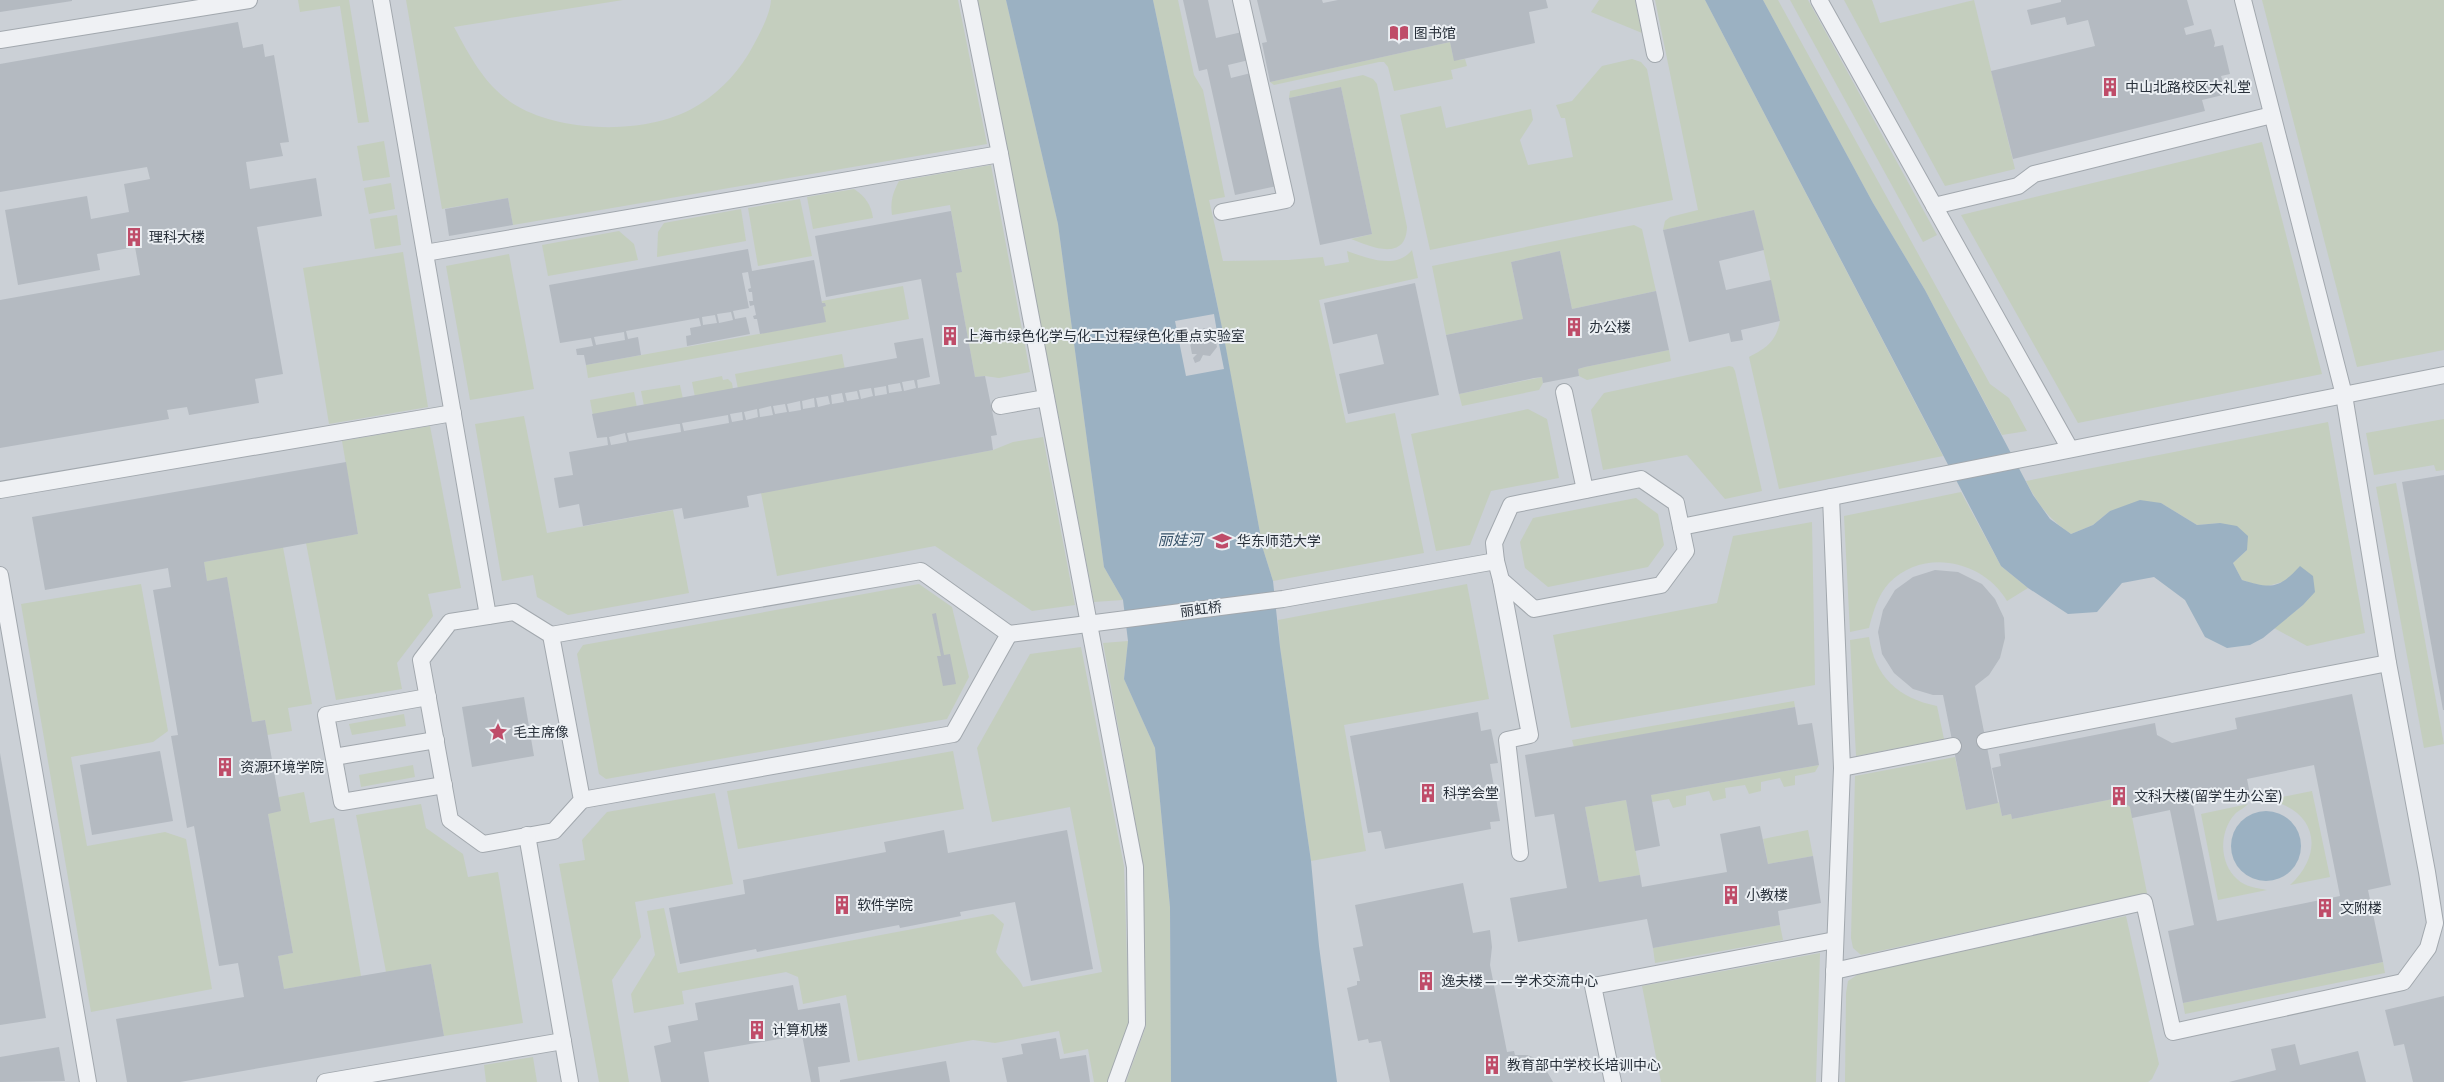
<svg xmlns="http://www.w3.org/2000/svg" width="2444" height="1082" font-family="'Public Sans','Noto Sans SC',sans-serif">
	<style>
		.built { fill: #cbd0d6 }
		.green { fill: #c4cebe }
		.water { fill: #9bb1c2 }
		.building { fill: #b4bac1; fill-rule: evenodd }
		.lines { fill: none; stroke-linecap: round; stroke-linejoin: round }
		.service-casing { stroke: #a2a8ae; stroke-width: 18 }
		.service { stroke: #eff1f4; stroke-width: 16 }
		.labels { text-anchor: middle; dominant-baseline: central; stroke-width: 4; stroke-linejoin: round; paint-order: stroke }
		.poi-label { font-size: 14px; fill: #28303a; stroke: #ebeff3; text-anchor: start }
		.street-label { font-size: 14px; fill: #28303a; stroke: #ebeff3 }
		.water-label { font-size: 15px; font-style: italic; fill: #365269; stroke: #ebeff3 }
	</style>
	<rect width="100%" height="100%" fill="#dce1e5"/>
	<rect class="built" x="0" y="0" width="2444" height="1082"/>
	<g class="green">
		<path d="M298,0H349L369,122L358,123L340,6L300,12Z"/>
		<path d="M406,0H623L454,27C471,58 486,88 517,106C565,134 653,135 700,104C722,90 741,69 753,46C760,33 770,15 771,0H958L987,144L513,225L508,198L442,209Z"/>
		<path d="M978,0H1006L1058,224L1104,567L1123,600L1094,602Z"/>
		<path d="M1153,0H1178L1194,75L1203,90L1225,197L1209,200L1223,261L1288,260L1323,257L1325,266L1349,262L1347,251C1367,258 1396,270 1412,250L1418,278L1319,300L1346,423L1395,413L1424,553L1273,581L1263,549L1219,313Z"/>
		<path d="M1599,0H1635L1642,33L1591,12Z"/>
		<path d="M1655,0H1705L1943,456L1779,489L1749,357C1766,348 1776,342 1780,321L1754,210L1663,230L1665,221L1670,217L1698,210Z"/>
		<path d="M1763,0H1778L1990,384L2009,398L2027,431L2002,435L1925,290L1873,203Z"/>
		<path d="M1790,0H1808L1937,235L1923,242Z"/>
		<path d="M1844,0H1872L1880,23L1974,0L2015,169L1945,186Z"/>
		<path d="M2262,0H2444V350L2357,367Z"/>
		<path d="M1450,42L1453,56L1459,60L1465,59L1467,66L1451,70L1453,79L1394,91L1388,67L1384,62H1379L1274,85L1270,82Z"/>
		<path d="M1632,59L1641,62L1647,69L1673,200L1430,250L1400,115L1441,106L1446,128L1531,109L1533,120L1520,140L1528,165L1573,157L1565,118H1561L1556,105L1572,101L1602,66Z"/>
		<path d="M1363,75L1373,79L1377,84L1407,227C1406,262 1371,247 1351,239L1372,234L1341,87L1289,98L1290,91Z"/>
		<path d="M384,141L390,177L363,181L357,146Z"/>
		<path d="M2262,142L2322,374L2078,423L1961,215Z"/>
		<path d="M991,165L1030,372L999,378L985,376L975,377L956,273L962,271L950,205L892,215C890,202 893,192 899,181Z"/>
		<path d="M391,183L395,209L369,214L364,188Z"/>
		<path d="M854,189C866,197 871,205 873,218L813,229L807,197Z"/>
		<path d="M800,199L812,256L758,266L748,208Z"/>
		<path d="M741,209L746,241L657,257L658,232L664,223Z"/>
		<path d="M397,215L401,245L375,249L370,219Z"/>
		<path d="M1634,225L1642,229L1656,291L1572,309L1560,251L1511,262L1523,319L1446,335L1432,266Z"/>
		<path d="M619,231L634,244L638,260L548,276L542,245Z"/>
		<path d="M403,252L428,407L329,424L303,268Z"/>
		<path d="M509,254L534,389L470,400L446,266Z"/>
		<path d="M903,286L909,319L588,378L586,365L825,322L822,301Z"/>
		<path d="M1669,350L1671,361L1587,380L1579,376L1578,369L1585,367Z"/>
		<path d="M842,354L846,375L739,394L735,374Z"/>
		<path d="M1729,366L1733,367L1735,371L1762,491L1725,499L1687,455L1603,470L1591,410L1604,393Z"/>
		<path d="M722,376L723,380L728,379L732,383L734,395L696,402L692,382Z"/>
		<path d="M1542,377L1543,383L1539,390L1462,406L1459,394Z"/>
		<path d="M680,385L684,404L645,411L641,391Z"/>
		<path d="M634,392L638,413L594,421L590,400Z"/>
		<path d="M1528,409L1547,419L1559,478L1491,491L1470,545L1436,551L1411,434Z"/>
		<path d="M524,416L547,533L673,510L689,593L568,615L537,597L533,575L502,581L475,424Z"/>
		<path d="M2444,419V470L2436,471L2434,465L2374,475L2366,433Z"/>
		<path d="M2328,422L2365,633L2307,646L2274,628L2303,605L2286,581L2264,587L2242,580L2233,563L2247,550L2220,523L2197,525L2161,503L2110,511L2093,525L2071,534C2049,519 2038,505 2026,481Z"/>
		<path d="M430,426L461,588L428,594L433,616L397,663L402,689L336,700L306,543L358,534L342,441Z"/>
		<path d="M1043,437L1075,605L1032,611L935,546L777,576L761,493L993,450L1013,442Z"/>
		<path d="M2396,483L2444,744L2424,748L2376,487Z"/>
		<path d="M1961,492L2001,566L2028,588L2007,601C1984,561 1924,547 1889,583C1878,595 1873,612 1869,628L1850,632L1844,516Z"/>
		<path d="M1636,498L1658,514L1664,545L1648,567L1548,587L1525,568L1520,542L1533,518Z"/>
		<path d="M1812,522L1815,685L1571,728L1553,635L1717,603L1733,536Z"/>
		<path d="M283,547L312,704L288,708L292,731L267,735L265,720L252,722L227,578L207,581L204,562Z"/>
		<path d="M141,584L168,731L153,742L71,757L87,846L165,832L186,839L212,989L91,1012L21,604Z"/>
		<path d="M919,584L952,607L969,677L947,719L606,779L599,774L577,654L583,645Z"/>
		<path d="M1467,584L1489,699L1344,725L1366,851L1311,861L1280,647L1278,620Z"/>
		<path d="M1869,637C1875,677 1898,698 1937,706L1944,739L1856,756L1850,640Z"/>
		<path d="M1128,641L1124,679L1155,748L1170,907L1171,1082H1126L1146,1026L1143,865L1103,643Z"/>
		<path d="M1081,647L1124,866L1129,1022L1108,1082H1094L1088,1049L1064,1054L1059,1031L995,1043L973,1040L858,1061L846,995L803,1004L798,977L786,972L682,991L684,1004L634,1013L631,994L655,955L647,911L664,908L678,973L993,914L1004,924L996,952C1004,966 1017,974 1023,987L1102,972L1070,807L992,822L977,748L1030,654Z"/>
		<path d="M1794,701L1795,707L1574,747L1572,740Z"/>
		<path d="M404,714L406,726L352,735L349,724Z"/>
		<path d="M953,751L964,809L738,849L727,791Z"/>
		<path d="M1955,757L1966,810L1999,802L2002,816L2011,814L2012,819L2118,798L2130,807L2147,893L1861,955L1853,948L1851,938L1855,776Z"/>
		<path d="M413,765L415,777L361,787L359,775Z"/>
		<path d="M1819,765L1815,772L1795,776V785L1784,787L1780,778L1761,782V791L1749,794L1745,785L1725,788L1726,798L1713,801L1709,791L1686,796V805L1673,808L1669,799L1652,802L1651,795Z"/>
		<path d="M2312,791L2330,877L2290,885C2326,852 2316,809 2267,800Z"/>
		<path d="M304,792L310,823L334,818L361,976L284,989L278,956L293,953L268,814L279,797Z"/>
		<path d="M715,793L733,884L635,902L641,937L612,980L629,1082H599L559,864L585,860L582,840L607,812Z"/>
		<path d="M1626,800L1640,875L1599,882L1585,807Z"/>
		<path d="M421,804L426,828L463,854L468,877L498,872L523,1023L444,1036L431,964L386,972L356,815Z"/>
		<path d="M2248,804C2244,808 2238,811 2235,814C2219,831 2219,863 2237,879C2245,887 2257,888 2267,890L2218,900L2201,814Z"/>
		<path d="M1808,830L1813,856L1768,864L1763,839Z"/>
		<path d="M2126,916L2159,1064L2152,1079L2148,1082H1845L1846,993L1848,981L1860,973Z"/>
		<path d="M1780,925L1783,940L1655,963L1653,948Z"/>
		<path d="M1820,953L1816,1082H1661L1642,986Z"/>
		<path d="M2383,962L2385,973L2185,1014L2183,1003Z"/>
		<path d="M533,1057L537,1082H486L484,1065Z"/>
	</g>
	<g class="water">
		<path d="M1006,0H1153L1224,337L1218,338L1214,314L1175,321L1186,376L1224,369L1219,344L1225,343L1263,549L1273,581L1280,647L1311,861L1319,946L1337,1082H1171L1170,907L1155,748L1124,679L1128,641L1123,600L1104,567L1058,224Z"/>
		<path d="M1705,0H1763L1873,203L1925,290L2033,495L2050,519L2071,534L2093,525L2110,511L2140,500L2161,503L2197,525L2220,523L2237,526L2248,536L2247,550L2233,563L2242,580C2271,589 2279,589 2300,566L2313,576L2315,592L2303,605L2263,638L2250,645L2227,648L2205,637L2185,600L2154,577L2122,583L2097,612L2068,614L2028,588L2001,566Z"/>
		<circle cx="2266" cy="846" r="35"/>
	</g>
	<g class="building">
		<path d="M0,0H72V1L0,12Z"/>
		<path d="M1183,0H1208L1216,38L1242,32L1249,60L1228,65L1231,78L1251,73L1277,186L1235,195L1207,69L1199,71Z"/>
		<path d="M1257,0H1322L1323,3L1338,0H1546L1548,8L1529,12L1535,43L1454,61L1450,42L1270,82L1262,43L1267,42Z"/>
		<path d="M2061,0H2187L2194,25L2184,28L2186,35L2211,29L2215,43L2214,47L2223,45L2230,74L2221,76L2227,94L2202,100L2205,111L2013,159L1991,71L2095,46L2088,20L2067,25L2065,17L2031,25L2027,10L2061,2Z"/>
		<path d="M238,22L243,48L263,44L265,57L274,55L289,142L280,143L283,156L246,162L250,189L316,178L322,216L257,227L283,374L255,379L259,403L189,415L187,407L167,410L169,419L0,448V300L140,275L135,247L97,254L100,270L18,285L5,210L87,196L91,219L129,212L124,184L150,179L147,167L0,192V64Z"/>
		<path d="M1341,87L1372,234L1320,245L1289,98Z"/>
		<path d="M508,198L513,225L449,236L445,209Z"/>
		<path d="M1754,210L1764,250L1719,261L1726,290L1771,280L1780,321L1741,330L1743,340L1731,342L1729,333L1689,342L1663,230Z"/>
		<path d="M951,211L962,272L956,273L975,377L985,376L997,435L991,436L993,450L747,496L749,507L684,519L682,508L583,526L579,504L559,508L554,478L573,475L569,452L608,445L607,437L597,438L592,414L897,358L894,343L923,338L930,377L917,380L918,388L940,384L921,279L826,297L815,236ZM914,380L916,388L904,391L902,382ZM900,383L902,391L889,393L888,385ZM886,386L887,394L875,396L874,388ZM871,388L873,396L861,399L859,390ZM857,391L859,399L847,401L845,393ZM842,393L844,402L832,404L831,395ZM828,396L830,404L818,407L816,398ZM814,398L815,407L803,409L802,401ZM800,401L801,410L789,412L787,404ZM785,404L787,412L775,414L773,406ZM771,406L773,415L760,417L759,409ZM757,409L758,417L746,420L744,412ZM742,412L743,420L732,422L730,414ZM728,415L729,423L684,431L682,423ZM677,424H680L681,432L629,441L627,433ZM625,433L627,442L611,445L609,437Z"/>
		<path d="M748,249L752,271L814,260L822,303H825L826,306L823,307L826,322L760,334L757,319H754L753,316L756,315L754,305L750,306L749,301H753L752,292H749L748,289L751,288L748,272L742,273L749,308L733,311L735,319L746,317L750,334L687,346L686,336L691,335L690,328L701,326L699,318L626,331L628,339L638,337L641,355L586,365L584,355H577L576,349L593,346L591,338L560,343L549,285ZM731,312L733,320L719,323L717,314ZM715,315L717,323L703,325L702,317ZM624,332L625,340L596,345L594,337Z"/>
		<path d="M1560,251L1572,309L1656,291L1669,350L1585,367L1578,369L1579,376L1543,383L1542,377L1534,378L1459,394L1446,335L1523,319L1511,262Z"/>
		<path d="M1415,283L1439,395L1348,414L1339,374L1384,364L1377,334L1333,344L1324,303Z"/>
		<path d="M1204,328L1214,334L1217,347L1210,356L1203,355L1200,361L1195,363L1193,358L1197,354H1192L1189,338Z"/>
		<path d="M346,462L358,534L204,562L207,581L227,577L252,722L265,720L281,811L268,814L293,953L278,956L284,989L431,964L444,1036L180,1082H127L116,1019L244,997L238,963L219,966L194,826L187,828L171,736L178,735L153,590L171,587L168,568L45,590L32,517Z"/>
		<path d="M2444,475V710H2443L2402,482Z"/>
		<path d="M1935,570L1958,572L1982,584L1995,599L2004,618L2005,638L2000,658L1989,675L1975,686L1998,803L1966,810L1943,695H1933L1913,689L1894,673L1882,654L1878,632L1883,610L1895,590L1913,577Z"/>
		<path d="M936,613L944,655L950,654L956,684L943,686L937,656H941L932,614Z"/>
		<path d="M2352,694L2391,885L2368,890L2383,962L2183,1003L2168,931L2194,925L2170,810L2132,818L2130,807L2118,798L2012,819L2011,814L2002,816L1992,768L2001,766L1999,754L2155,723L2157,735L2172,743L2237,729L2235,718ZM2314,765L2340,896L2217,921L2193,805L2250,794L2247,779Z"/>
		<path d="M524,697L534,756L472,767L462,707Z"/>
		<path d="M1795,707L1798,725L1812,723L1819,765L1651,795L1660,846L1635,851L1626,800L1585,807L1599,882L1640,875L1642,887L1727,872L1720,834L1760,826L1768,864L1813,856L1821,903L1778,911L1780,925L1653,948L1647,919L1518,942L1510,898L1567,888L1554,814L1535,817L1525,755Z"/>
		<path d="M1478,712L1481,731L1491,729L1498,763L1490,764L1500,821L1490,822L1491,829L1385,849L1381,831L1368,833L1350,736Z"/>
		<path d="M160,751L173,821L92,835L80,765Z"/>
		<path d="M0,753L46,1018L0,1025Z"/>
		<path d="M944,830L948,853L1067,830L1093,969L1031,981L1015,902L960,912L961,916L900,928L899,925L757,952L756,949L680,964L669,908L745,894L743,880L886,852L884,842Z"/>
		<path d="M1463,883L1473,933L1490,930L1492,947L1490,965L1507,1052L1514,1051L1515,1055H1527L1538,1059L1545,1068L1553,1082H1390L1381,1041L1369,1043L1368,1039L1358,1041L1347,988L1357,985V981H1360L1353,948L1363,946L1355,905Z"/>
		<path d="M793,985L798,1010L840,1003L850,1062L818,1067L820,1082H811L802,1035L704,1052L709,1082H661L654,1046L671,1042L668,1026L698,1020L695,1003Z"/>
		<path d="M2444,996V1082H2413L2404,1044L2394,1046L2385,1010Z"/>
		<path d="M1056,1038L1060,1059L1086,1055L1090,1082H1007L1002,1058L1023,1054L1021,1044Z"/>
		<path d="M2295,1044L2300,1065L2358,1051L2366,1082H2229L2276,1070L2271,1049Z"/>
		<path d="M59,1047L65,1081L0,1082V1057Z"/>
		<path d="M946,1061L950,1082H840V1080Z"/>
	</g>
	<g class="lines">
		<g class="service-casing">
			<g id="service">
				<path d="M381,0L488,616"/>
				<path d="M969,0L1000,154L1135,867L1137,1024L1116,1082"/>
				<path d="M1644,0L1655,54"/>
				<path d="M1819,0L2070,449"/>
				<path d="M0,40L249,0"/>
				<path d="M1934,206L2018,186L2034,174L2272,115"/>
				<path d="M1222,212L1286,200L1241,0"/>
				<path d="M425,253L1000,154"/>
				<path d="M1564,392L1585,490"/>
				<path d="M1000,406L1046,398"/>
				<path d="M1641,479L1676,503L1686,551L1661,585L1534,609L1501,580L1496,561L1494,543L1511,505Z"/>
				<path d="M0,490L453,413"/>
				<path d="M1681,527L2444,375"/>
				<path d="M0,575L88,1082"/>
				<path d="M1501,580L1530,735L1507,740L1520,853"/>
				<path d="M514,612L551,635L582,800L554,831L483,844L450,820L421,660L450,622Z"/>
				<path d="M1009,634L1283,599L1496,561"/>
				<path d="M551,635L921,571L1009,634L953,734L582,800"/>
				<path d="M428,697L326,715L342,802L444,785"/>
				<path d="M1985,741L2388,663"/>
				<path d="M334,757L436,740"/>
				<path d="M1842,768L1953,746"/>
				<path d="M527,835L570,1082"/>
				<path d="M1834,971L2144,902L2173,1032L2403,982L2428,948L2435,923L2427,872L2388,663L2344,395L2243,0"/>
				<path d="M325,1082L563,1041"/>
				<path d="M1613,1082L1593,986L1835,940"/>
				<path d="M1830,1082L1842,768L1831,497"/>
			</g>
		</g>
		<use href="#service" class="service"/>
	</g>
	<defs>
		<g id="library-bare" transform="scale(1.5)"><path d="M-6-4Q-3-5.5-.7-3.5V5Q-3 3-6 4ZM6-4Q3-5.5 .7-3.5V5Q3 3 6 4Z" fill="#bf4c69" stroke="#ebeff3" stroke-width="2.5" paint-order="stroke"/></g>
		<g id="building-bare" transform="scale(1.5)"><path d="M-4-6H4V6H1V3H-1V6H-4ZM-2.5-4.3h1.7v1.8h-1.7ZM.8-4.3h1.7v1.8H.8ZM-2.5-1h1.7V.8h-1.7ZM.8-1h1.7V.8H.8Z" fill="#bf4c69" stroke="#ebeff3" stroke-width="2.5" paint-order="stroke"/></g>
		<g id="university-bare" transform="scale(1.5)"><path d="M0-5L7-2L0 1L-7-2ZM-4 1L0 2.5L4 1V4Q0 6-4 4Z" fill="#bf4c69" stroke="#ebeff3" stroke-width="2.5" paint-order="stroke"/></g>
		<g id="sight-bare" transform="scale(1.5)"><path d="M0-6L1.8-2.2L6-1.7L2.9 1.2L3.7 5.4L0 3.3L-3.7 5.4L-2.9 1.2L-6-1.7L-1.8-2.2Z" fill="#bf4c69" stroke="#ebeff3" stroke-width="2.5" paint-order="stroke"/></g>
	</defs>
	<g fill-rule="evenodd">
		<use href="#library-bare" x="1399" y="33"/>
		<use href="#building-bare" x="2110" y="87"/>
		<use href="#building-bare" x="134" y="237"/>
		<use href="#building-bare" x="1574" y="327"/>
		<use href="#building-bare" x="950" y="336"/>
		<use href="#university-bare" x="1222" y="541"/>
		<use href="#sight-bare" x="498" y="732"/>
		<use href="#building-bare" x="225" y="767"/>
		<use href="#building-bare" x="1428" y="793"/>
		<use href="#building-bare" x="2119" y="796"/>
		<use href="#building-bare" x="1731" y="895"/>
		<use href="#building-bare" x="842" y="905"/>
		<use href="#building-bare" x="2325" y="908"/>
		<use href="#building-bare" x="1426" y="981"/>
		<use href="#building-bare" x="757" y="1030"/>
		<use href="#building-bare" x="1492" y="1065"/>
	</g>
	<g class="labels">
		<g class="poi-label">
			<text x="1414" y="33">图书馆</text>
			<text x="2125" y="87">中山北路校区大礼堂</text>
			<text x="149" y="237">理科大楼</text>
			<text x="1589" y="327">办公楼</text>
			<text x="965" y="336">上海市绿色化学与化工过程绿色化重点实验室</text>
			<text x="1237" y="541">华东师范大学</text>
			<text x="513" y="732">毛主席像</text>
			<text x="240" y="767">资源环境学院</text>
			<text x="1443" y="793">科学会堂</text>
			<text x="2134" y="796">文科大楼(留学生办公室)</text>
			<text x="1746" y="895">小教楼</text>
			<text x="857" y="905">软件学院</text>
			<text x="2340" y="908">文附楼</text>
			<text x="1441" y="981">逸夫楼——学术交流中心</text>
			<text x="772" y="1030">计算机楼</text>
			<text x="1507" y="1065">教育部中学校长培训中心</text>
		</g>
		<g class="street-label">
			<text transform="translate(1201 609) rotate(-7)">丽虹桥</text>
		</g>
		<g class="water-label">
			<text x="1180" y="539">丽娃河</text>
		</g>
	</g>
</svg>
